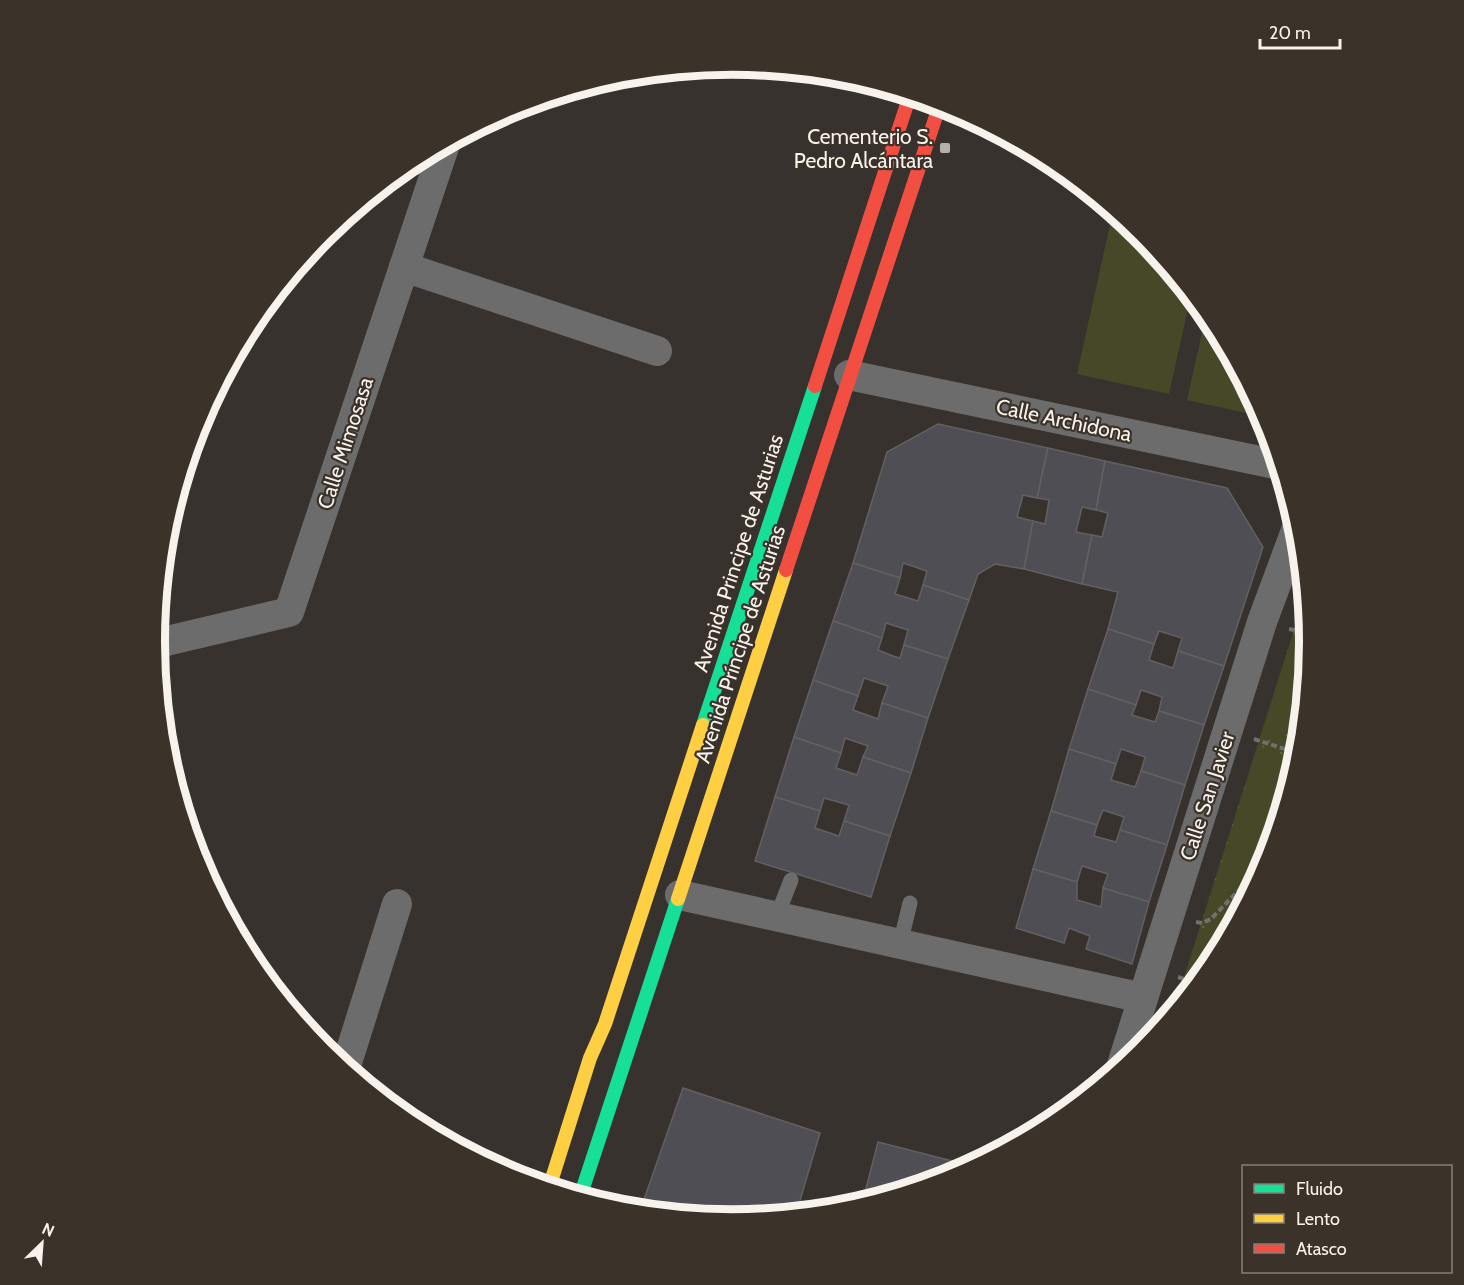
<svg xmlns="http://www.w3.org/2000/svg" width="1464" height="1285" font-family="Cabin,sans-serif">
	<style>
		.park { fill: url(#park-dots) }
		.garden { fill: #464827 }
		.building { fill: #4f4e54; stroke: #626060; stroke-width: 1.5 }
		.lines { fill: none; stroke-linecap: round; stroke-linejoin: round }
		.path { stroke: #726f6f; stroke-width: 4; stroke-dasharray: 6 3; stroke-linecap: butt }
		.lane { stroke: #6d6c6c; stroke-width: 15 }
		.street { stroke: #6d6c6c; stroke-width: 30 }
		.fast { stroke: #16e098; stroke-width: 14 }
		.slow { stroke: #ffcf43; stroke-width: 14 }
		.jam { stroke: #f24e42; stroke-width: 14 }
		.poi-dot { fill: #b4afaa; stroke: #3b322a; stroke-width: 2 }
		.labels { text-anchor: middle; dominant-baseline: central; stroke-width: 4.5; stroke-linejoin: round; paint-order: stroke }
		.poi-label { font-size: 21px; fill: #f8f2ed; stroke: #3b322a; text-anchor: end }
		.street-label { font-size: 21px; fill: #f8f2ed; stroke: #3b322a }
		.rim { fill: none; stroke: #f8f2ed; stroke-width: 8 }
	</style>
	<defs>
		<pattern id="park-dots" width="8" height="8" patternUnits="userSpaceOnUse" patternTransform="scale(1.5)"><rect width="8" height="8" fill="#464827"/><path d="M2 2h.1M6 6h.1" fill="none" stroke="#616347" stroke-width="1.8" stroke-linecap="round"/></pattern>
	</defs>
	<rect width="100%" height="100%" fill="#37322e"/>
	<path class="park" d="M1305,595L1310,643L1299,756L1266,864L1212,964L1173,1012Z"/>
	<g class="garden">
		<path d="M1113,211L1141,234L1191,295L1169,394L1077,374Z"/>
		<path d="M1206,314L1213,322L1264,417L1187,400Z"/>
		<path d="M1293,634L1309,637L1310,643L1301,733L1288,729L1283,743L1261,736Z"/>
		<path d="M1258,746L1280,752L1278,760L1294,765V770L1270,851L1204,918Z"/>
		<path d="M1258,879L1212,964L1199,980L1185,976L1200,931L1209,928Z"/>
	</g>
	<g class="building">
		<path d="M938,424L1048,448L1037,498L1023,495L1017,517L1033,521L1024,569L995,564L978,574L969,600L923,585L927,571L903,563L900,578L853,563L887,452Z"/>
		<path d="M1048,448L1105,461L1096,510L1082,507L1076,532L1092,535L1082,584L1024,569L1033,521L1045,524L1049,500L1037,498Z"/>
		<path d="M1105,461L1227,488L1263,547L1224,666L1178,651L1182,638L1159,631L1154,644L1108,629L1118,592L1082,584L1092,535L1102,537L1108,513L1096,510Z"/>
		<path d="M853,563L900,578L895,594L918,601L923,585L969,600L948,659L904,645L908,630L886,623L882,638L833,621Z"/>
		<path d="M833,621L882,638L878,650L893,656L900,658L904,645L948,659L928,718L882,703L888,686L864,678L858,696L813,680Z"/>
		<path d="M1108,629L1154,644L1149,660L1173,668L1178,651L1224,666L1204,725L1159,711L1162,697L1141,690L1136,705L1088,689Z"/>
		<path d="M813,680L858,696L853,710L878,719L882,703L928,718L911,773L863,757L868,746L845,738L841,753L794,737Z"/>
		<path d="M1088,689L1136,705L1132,715L1155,722L1159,711L1204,725L1185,785L1141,771L1145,757L1121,749L1116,764L1069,749Z"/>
		<path d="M794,737L841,753L836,768L857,775L863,757L911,773L890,836L844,821L849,805L824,798L820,811L775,797Z"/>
		<path d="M1069,749L1116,764L1111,780L1135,787L1141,771L1185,785L1167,845L1120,830L1124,817L1103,810L1097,825L1051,811Z"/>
		<path d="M775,797L820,811L815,828L839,836L844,821L890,836L871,897L755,861Z"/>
		<path d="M1051,811L1097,825L1094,836L1116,842L1120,830L1167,845L1149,902L1103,888L1108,874L1082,866L1077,882L1033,869Z"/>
		<path d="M1033,869L1077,882V900L1101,907L1103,888L1149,902L1132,964L1086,949L1090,936L1069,928L1064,943L1016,928Z"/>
		<path d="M683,1088L820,1133L796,1214L732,1220L656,1213L641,1208Z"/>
		<path d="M878,1142L972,1166L953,1177L862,1204Z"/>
	</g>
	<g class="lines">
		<g class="path">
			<path d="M1289,629L1309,633"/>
			<path d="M1254,739L1294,752L1297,761"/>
			<path d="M1196,922L1202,923L1211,919L1266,862"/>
			<path d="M1178,977L1196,983"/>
		</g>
		<g class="lane">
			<path d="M777,916L791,880"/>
			<path d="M900,944L910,903"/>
		</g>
		<g class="street">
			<path d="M404,267L657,351"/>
			<path d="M849,375L1279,465"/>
			<path d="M154,644L289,612L445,144"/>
			<path d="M680,895L1143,998"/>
			<path d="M1121,1068L1262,622L1298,525"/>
			<path d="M345,1069L397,904"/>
		</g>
		<g class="fast">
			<path d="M703,725L815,386"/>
			<path d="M580,1197L678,899"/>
		</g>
		<g class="slow">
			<path d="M678,899L786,570"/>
			<path d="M549,1188L590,1058L605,1024L703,725"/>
		</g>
		<g class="jam">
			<path d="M815,386L910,95"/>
			<path d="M786,570L940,104"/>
		</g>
	</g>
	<rect class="poi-dot" x="939" y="142" width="12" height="12" rx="3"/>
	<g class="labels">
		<g class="poi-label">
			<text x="933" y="136">Cementerio S.<tspan x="933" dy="24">Pedro Alcántara</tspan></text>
		</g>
		<g class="street-label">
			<text transform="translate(1064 420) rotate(12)">Calle Archidona</text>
			<text transform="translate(345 443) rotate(-72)">Calle Mimosasa</text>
			<text transform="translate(738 553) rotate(-72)">Avenida Principe de Asturias</text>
			<text transform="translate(740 644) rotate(-72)">Avenida Príncipe de Asturias</text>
			<text transform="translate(1207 796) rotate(-72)">Calle San Javier</text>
		</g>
	</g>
	<path d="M0 0H1464V1285H0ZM165 642a567 567 0 1 1 1134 0a567 567 0 1 1-1134 0Z" fill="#3b322a" fill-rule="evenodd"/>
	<path class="rim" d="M165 642a567 567 0 1 1 1134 0a567 567 0 1 1-1134 0Z"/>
	<rect x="1242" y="1165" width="210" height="108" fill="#3b322a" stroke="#877f78" stroke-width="1.5"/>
	<rect x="1254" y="1184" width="30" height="9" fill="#16e098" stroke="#877f78" stroke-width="1.5"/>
	<text x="1296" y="1195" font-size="18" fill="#f8f2ed">Fluido</text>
	<rect x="1254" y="1214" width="30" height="9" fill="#ffcf43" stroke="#877f78" stroke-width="1.5"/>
	<text x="1296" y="1225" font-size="18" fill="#f8f2ed">Lento</text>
	<rect x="1254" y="1244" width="30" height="9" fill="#f24e42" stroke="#877f78" stroke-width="1.5"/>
	<text x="1296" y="1255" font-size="18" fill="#f8f2ed">Atasco</text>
	<g transform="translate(42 1243) rotate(25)" stroke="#3b322a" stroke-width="4.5" paint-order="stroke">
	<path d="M0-4.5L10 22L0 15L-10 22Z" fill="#f8f2ed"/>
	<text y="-9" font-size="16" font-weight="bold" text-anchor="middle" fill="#f8f2ed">N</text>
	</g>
	<path d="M1260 39v9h80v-9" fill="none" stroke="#f8f2ed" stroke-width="3"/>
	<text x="1269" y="39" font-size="18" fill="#f8f2ed" stroke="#3b322a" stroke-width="4.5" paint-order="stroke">20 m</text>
</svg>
